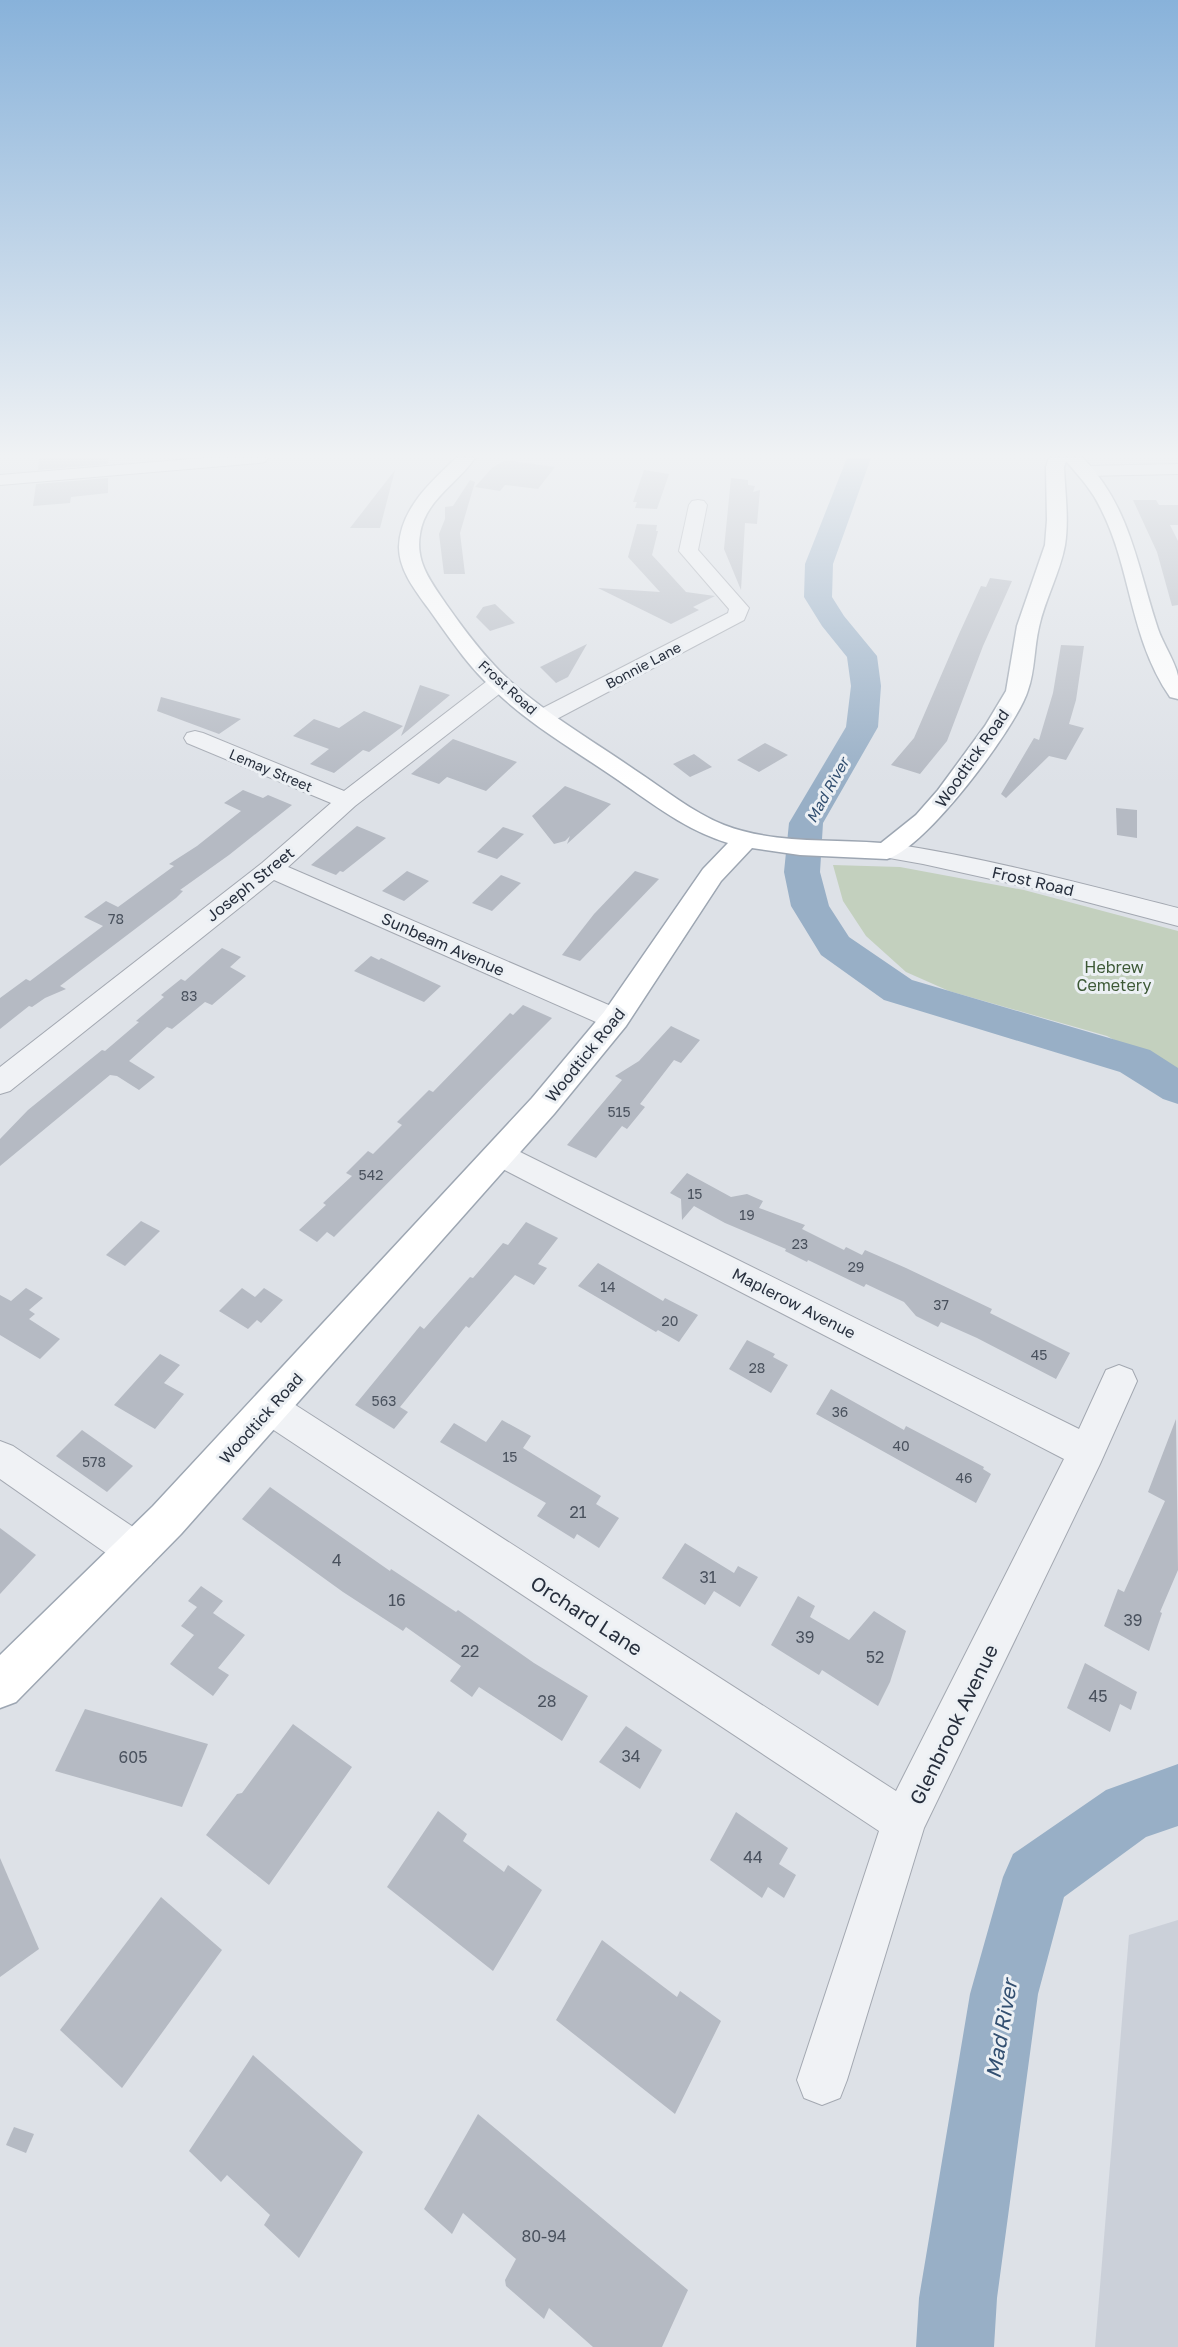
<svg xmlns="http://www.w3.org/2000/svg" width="1178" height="2347" font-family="'Golos Text',sans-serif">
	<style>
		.built { fill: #cbd0d9 }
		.green { fill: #c3d0be }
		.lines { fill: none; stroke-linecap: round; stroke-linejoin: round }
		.river { fill: #98afc6; fill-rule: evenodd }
		.building { fill: #b5bac3 }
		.minor-casing { stroke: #a3a8b1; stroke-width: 2 }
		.major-casing { stroke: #9da6b2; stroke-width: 3 }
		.minor { fill: #f0f2f5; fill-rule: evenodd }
		.major { fill: #fff; fill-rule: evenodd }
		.labels { text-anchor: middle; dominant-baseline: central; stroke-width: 6; stroke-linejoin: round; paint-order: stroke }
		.far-street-label { font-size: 14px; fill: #272f3d; stroke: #ecf0f4 }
		.number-label { font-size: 14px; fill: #4a525e }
		.far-water-label { font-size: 15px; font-style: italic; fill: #324f70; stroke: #ecf0f4 }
		.street-label { font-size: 16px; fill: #272f3d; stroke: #ecf0f4 }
		.park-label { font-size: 16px; fill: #3c5835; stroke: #ecf0f4 }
		.near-number-label { font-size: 16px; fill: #4a525e }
		.near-street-label { font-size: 20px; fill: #272f3d; stroke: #ecf0f4 }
		.near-water-label { font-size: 21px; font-style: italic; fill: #324f70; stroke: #ecf0f4 }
	</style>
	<rect width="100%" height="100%" fill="#dde1e7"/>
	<path class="built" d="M1178,1920V2347H1095L1129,1935Z"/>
	<path class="green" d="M833,865L900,867L1024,890L1178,931V1075L1107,1036L949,991L906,972L866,936L843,901Z"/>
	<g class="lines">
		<g class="river">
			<path d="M847,458H871L833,564L832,597L844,616L877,656L881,686L878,727L823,823L820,872L829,906L849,937L912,980L1150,1050L1178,1068V1104L1163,1099L1120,1072L884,1000L821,955L791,906L784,872L789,823L846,727L851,686L847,657L822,626L804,597L805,564Z"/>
			<path d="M1178,1764V1826L1146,1837L1064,1897L1038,1994L997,2298L994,2347H916L919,2298L970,1994L1003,1877L1013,1854L1106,1790Z"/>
		</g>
	</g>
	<g class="building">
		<path d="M39,458H108V464L38,470Z"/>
		<path d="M505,460L555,467L538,489L505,485L500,491L475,487L492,468Z"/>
		<path d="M395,470L380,528H350Z"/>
		<path d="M644,470L669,474L657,509L635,508L637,502H633Z"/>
		<path d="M108,478V493L71,497L70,503L33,506L36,484Z"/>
		<path d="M731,478L748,480V485L755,486L753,492L760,490L757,524L745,523L741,590L724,549Z"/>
		<path d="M470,480L475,482L460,533L465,574H444L439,534L445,519V507L453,506Z"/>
		<path d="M1133,500H1156L1159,505H1178V525H1170L1178,541V605L1172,606L1157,552Z"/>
		<path d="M637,524L657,525L656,531H658L652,555L686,592L715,596L693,607L699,610L671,624L598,588L660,592L628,557Z"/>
		<path d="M990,578L1012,581L983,646L947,741L920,774L891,765L914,738L959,634L981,586L986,587Z"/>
		<path d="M495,604L515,623L490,631L476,617L483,607Z"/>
		<path d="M587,644L568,677L556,683L540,667Z"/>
		<path d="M1061,645L1084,646L1076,700L1069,724L1084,728L1066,760L1049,756L1006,798L1001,794L1034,738L1039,740L1053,693Z"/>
		<path d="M420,685L450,695L401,736Z"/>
		<path d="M161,697L241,719L219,734L157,711Z"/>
		<path d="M364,711L403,726L369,752L363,750L334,773L310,764L329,749L293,736L314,719L339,728Z"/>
		<path d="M453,739L517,762L486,791L447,777L439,784L411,774Z"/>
		<path d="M765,743L788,755L759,772L737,760Z"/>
		<path d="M694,754L712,767L690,777L673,764Z"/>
		<path d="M565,786L611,804L567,844L570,836L565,841L554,844L532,816Z"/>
		<path d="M243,790L263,798L268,795L292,805L229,855L180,890L183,891L176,898L60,986L66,989L45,998L32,1007L29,1006L0,1029V998L26,979L30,981L103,926L84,917L106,901L118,907L174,866L169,864L197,846L241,811L224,803Z"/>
		<path d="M1116,808L1137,810V838L1117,835Z"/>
		<path d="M357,826L386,838L343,872L340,871L336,875L311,865Z"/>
		<path d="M503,827L524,834L497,859L477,852Z"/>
		<path d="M407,871L429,881L404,901L382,891Z"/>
		<path d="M635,871L659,879L580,961L562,955L594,914Z"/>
		<path d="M501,875L521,883L492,911L472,903Z"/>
		<path d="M222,948L241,957L230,967L246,976L212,1005L205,1002L172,1029L167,1027L129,1061L155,1077L139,1090L117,1076L110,1075L0,1166V1139L28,1110L102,1050L105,1051L139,1022L136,1021L164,997L161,995L181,979L185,981Z"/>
		<path d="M371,956L379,960L381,958L441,986L424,1002L354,971Z"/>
		<path d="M523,1005L552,1018L334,1237L327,1232L317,1242L299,1230L326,1205L323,1203L352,1176L346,1173L368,1151L373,1154L402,1125L397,1122L429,1090L433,1092L510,1013L513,1015Z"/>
		<path d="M671,1026L700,1040L681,1063L674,1060L640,1104L645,1107L627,1129L622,1126L596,1158L567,1145L622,1080L615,1076L639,1061Z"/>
		<path d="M687,1173L731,1197L747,1194L763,1201L759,1208L805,1225L802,1229L844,1250L846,1247L862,1255L865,1250L906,1268L992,1309L990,1313L1070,1353L1056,1379L977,1338L941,1322L938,1327L916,1316L904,1302L866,1284L864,1287L808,1260L807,1262L785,1251L786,1249L725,1223L694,1206L682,1220L681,1199L670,1193Z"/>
		<path d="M141,1221L160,1231L125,1266L106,1255Z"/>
		<path d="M526,1222L558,1238L538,1264L547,1268L534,1285L515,1275L469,1328L466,1326L400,1407L408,1412L394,1429L355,1405L420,1326L424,1329L470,1277L473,1278L503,1243L508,1245Z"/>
		<path d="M598,1263L663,1301L665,1298L698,1315L679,1342L658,1330L656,1332L578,1286Z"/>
		<path d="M26,1288L43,1298L29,1310L35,1314L29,1319L60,1339L40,1359L0,1335V1295L11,1301Z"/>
		<path d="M242,1288L255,1297L264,1288L283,1300L261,1323L257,1320L248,1329L219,1311Z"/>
		<path d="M747,1340L775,1354L773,1357L788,1365L771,1393L729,1369Z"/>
		<path d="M160,1354L180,1365L164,1383L184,1394L155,1429L114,1405Z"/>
		<path d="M831,1389L904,1430L906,1426L984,1467L983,1469L991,1474L976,1503L816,1414Z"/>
		<path d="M1176,1419L1178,1570L1160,1612L1162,1613L1149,1651L1104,1626L1118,1589L1124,1592L1165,1501L1148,1492Z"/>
		<path d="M502,1420L531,1436L523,1448L601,1496L596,1504L619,1518L599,1548L577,1534L574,1539L537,1516L546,1503L440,1442L454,1423L486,1442Z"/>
		<path d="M82,1430L133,1466L107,1492L56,1456Z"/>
		<path d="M270,1487L390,1571L391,1569L456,1612L458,1610L534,1663L588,1696L562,1741L479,1687L472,1697L450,1681L461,1666L406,1627L403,1631L343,1592L242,1519Z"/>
		<path d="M0,1528L36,1555L0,1594Z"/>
		<path d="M685,1543L734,1573L738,1566L758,1577L740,1607L714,1591L705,1605L662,1578Z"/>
		<path d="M201,1586L223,1601L213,1613L245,1635L218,1668L229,1675L213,1696L170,1664L194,1635L181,1626L197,1607L188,1601Z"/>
		<path d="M798,1596L815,1606L810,1617L849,1640L874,1611L906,1631L890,1682L878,1706L822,1670L819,1675L771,1645Z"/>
		<path d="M1085,1663L1137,1692L1131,1710L1120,1704L1110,1732L1067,1708Z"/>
		<path d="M85,1709L208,1744L182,1807L55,1771Z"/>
		<path d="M293,1724L352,1767L269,1885L206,1835L237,1794L242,1793Z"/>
		<path d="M626,1726L662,1750L640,1789L599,1762Z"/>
		<path d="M438,1811L467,1834L463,1841L504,1872L508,1865L542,1890L493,1971L387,1887Z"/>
		<path d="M736,1812L788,1848L779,1864L796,1875L784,1898L768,1887L762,1898L710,1860Z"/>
		<path d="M0,1858L39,1949L0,1977Z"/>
		<path d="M161,1897L222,1950L122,2088L60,2030Z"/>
		<path d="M602,1940L677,1997L680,1991L721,2021L675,2114L556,2020Z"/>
		<path d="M253,2055L363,2152L299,2258L264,2225L270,2215L227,2175L221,2182L189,2151Z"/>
		<path d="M478,2114L688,2290L662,2347H593L549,2308L544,2319L506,2286L505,2280L516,2259L463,2213L452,2234L424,2209Z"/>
		<path d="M14,2127L34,2134L26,2153L6,2145Z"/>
	</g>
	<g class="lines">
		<g class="minor-casing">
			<g id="minor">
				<path d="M203,458H268L265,462L259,463L0,485V475Z"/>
				<path d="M1178,464V474L1086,476L1080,475L1077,471L1080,467L1086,466Z"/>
				<path d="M698,500L704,501L707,505L698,550L749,608L744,620L551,722L543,724L535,722L532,717L535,712L728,613L729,609L679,551L689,505L692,501Z"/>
				<path d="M499,677L507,678L510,683L507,688L355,806L288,867L625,1012L629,1019L625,1026L615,1029L605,1026L274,880L10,1091L0,1094V1067L262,863L331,803L187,743L184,738L187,733L195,731L203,733L344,791L491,678Z"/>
				<path d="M887,843C985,857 1082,884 1178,908V926L1045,891L923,864L878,856L875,851L878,846Z"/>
				<path d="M500,1142L1079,1429L1106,1370L1119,1365L1132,1370L1137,1381L1100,1464L924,1828L847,2080L840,2098L822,2105L804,2098L797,2080L879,1831L257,1419L252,1408L257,1397L270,1392L283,1397L896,1791L1064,1459L489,1162L484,1154L489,1146Z"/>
				<path d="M0,1441L13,1446L151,1539L157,1552L151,1565L137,1571L123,1565L0,1479Z"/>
			</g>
		</g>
		<g class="major-casing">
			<path id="major" d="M456,458H475C457,484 425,500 420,534C415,562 431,582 446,604C465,631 485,658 510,681C548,715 593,741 635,770C664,789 692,812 724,825C773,844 830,839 881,843L916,815L938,790L985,726L1006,691L1017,626L1045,545L1047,520L1046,467L1049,458H1083C1131,508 1137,566 1158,629C1163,644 1175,661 1178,676C1178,683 1178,692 1178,699L1170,697C1129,637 1132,570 1101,509C1092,490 1079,476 1066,461L1064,467C1065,492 1069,520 1065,545C1060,573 1045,599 1039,627C1034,648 1035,671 1028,690C1017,727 924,850 887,859L800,855L752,848L721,881L626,1026L554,1114L181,1534L16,1702L0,1708V1655L153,1506L532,1098L604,1012L703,869L728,843C686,830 654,805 618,780C576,751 530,725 493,689C467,665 448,636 428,608C415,590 399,570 399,547C400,509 431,482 456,458Z"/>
		</g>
		<use href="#minor" class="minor"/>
		<use href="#major" class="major"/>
	</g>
	<linearGradient id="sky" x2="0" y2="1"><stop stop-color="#88b2da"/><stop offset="0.58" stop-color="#f0f2f4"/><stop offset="1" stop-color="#f0f2f4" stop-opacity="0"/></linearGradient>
	<rect width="1178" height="786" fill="url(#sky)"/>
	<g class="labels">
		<g class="far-street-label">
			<text transform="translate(643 665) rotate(-28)">Bonnie Lane</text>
			<text transform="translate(508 687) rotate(42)">Frost Road</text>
			<text transform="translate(271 770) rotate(23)">Lemay Street</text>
		</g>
		<g class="number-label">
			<text x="116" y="918">78</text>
			<text x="189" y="995">83</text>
			<text x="619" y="1111">515</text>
			<text x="371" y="1174">542</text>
			<text x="695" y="1193">15</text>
			<text x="747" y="1214">19</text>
			<text x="800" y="1243">23</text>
			<text x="856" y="1266">29</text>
			<text x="608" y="1286">14</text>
			<text x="941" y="1304">37</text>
			<text x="670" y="1320">20</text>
			<text x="1039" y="1354">45</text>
			<text x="757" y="1367">28</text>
			<text x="384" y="1400">563</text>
			<text x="840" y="1411">36</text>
			<text x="901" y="1445">40</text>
			<text x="510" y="1456">15</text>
			<text x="94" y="1461">578</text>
			<text x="964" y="1477">46</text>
		</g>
		<g class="far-water-label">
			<text transform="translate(827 790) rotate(-61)">Mad River</text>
		</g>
		<g class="street-label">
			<text transform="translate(972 758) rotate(-55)">Woodtick Road</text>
			<text transform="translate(1033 881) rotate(13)">Frost Road</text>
			<text transform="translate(250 884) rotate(-39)">Joseph Street</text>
			<text transform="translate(443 944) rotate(24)">Sunbeam Avenue</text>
			<text transform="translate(585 1055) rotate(-51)">Woodtick Road</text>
			<text transform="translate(794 1303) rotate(27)">Maplerow Avenue</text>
			<text transform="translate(261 1418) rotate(-48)">Woodtick Road</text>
		</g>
		<g class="park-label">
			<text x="1114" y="967">Hebrew<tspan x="1114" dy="18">Cemetery</tspan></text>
		</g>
		<g class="near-number-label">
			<text x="578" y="1512">21</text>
			<text x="337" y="1560">4</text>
			<text x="708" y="1577">31</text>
			<text x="397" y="1600">16</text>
			<text x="1133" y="1620">39</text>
			<text x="805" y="1637">39</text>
			<text x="470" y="1651">22</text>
			<text x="875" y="1657">52</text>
			<text x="1098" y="1696">45</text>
			<text x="547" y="1701">28</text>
			<text x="631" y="1756">34</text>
			<text x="133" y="1757">605</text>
			<text x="753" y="1857">44</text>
			<text x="544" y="2236">80-94</text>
		</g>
		<g class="near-street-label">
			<text transform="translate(587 1615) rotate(33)">Orchard Lane</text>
			<text transform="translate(953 1724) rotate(-64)">Glenbrook Avenue</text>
		</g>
		<g class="near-water-label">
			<text transform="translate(1001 2029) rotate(-80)">Mad River</text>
		</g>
	</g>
</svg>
